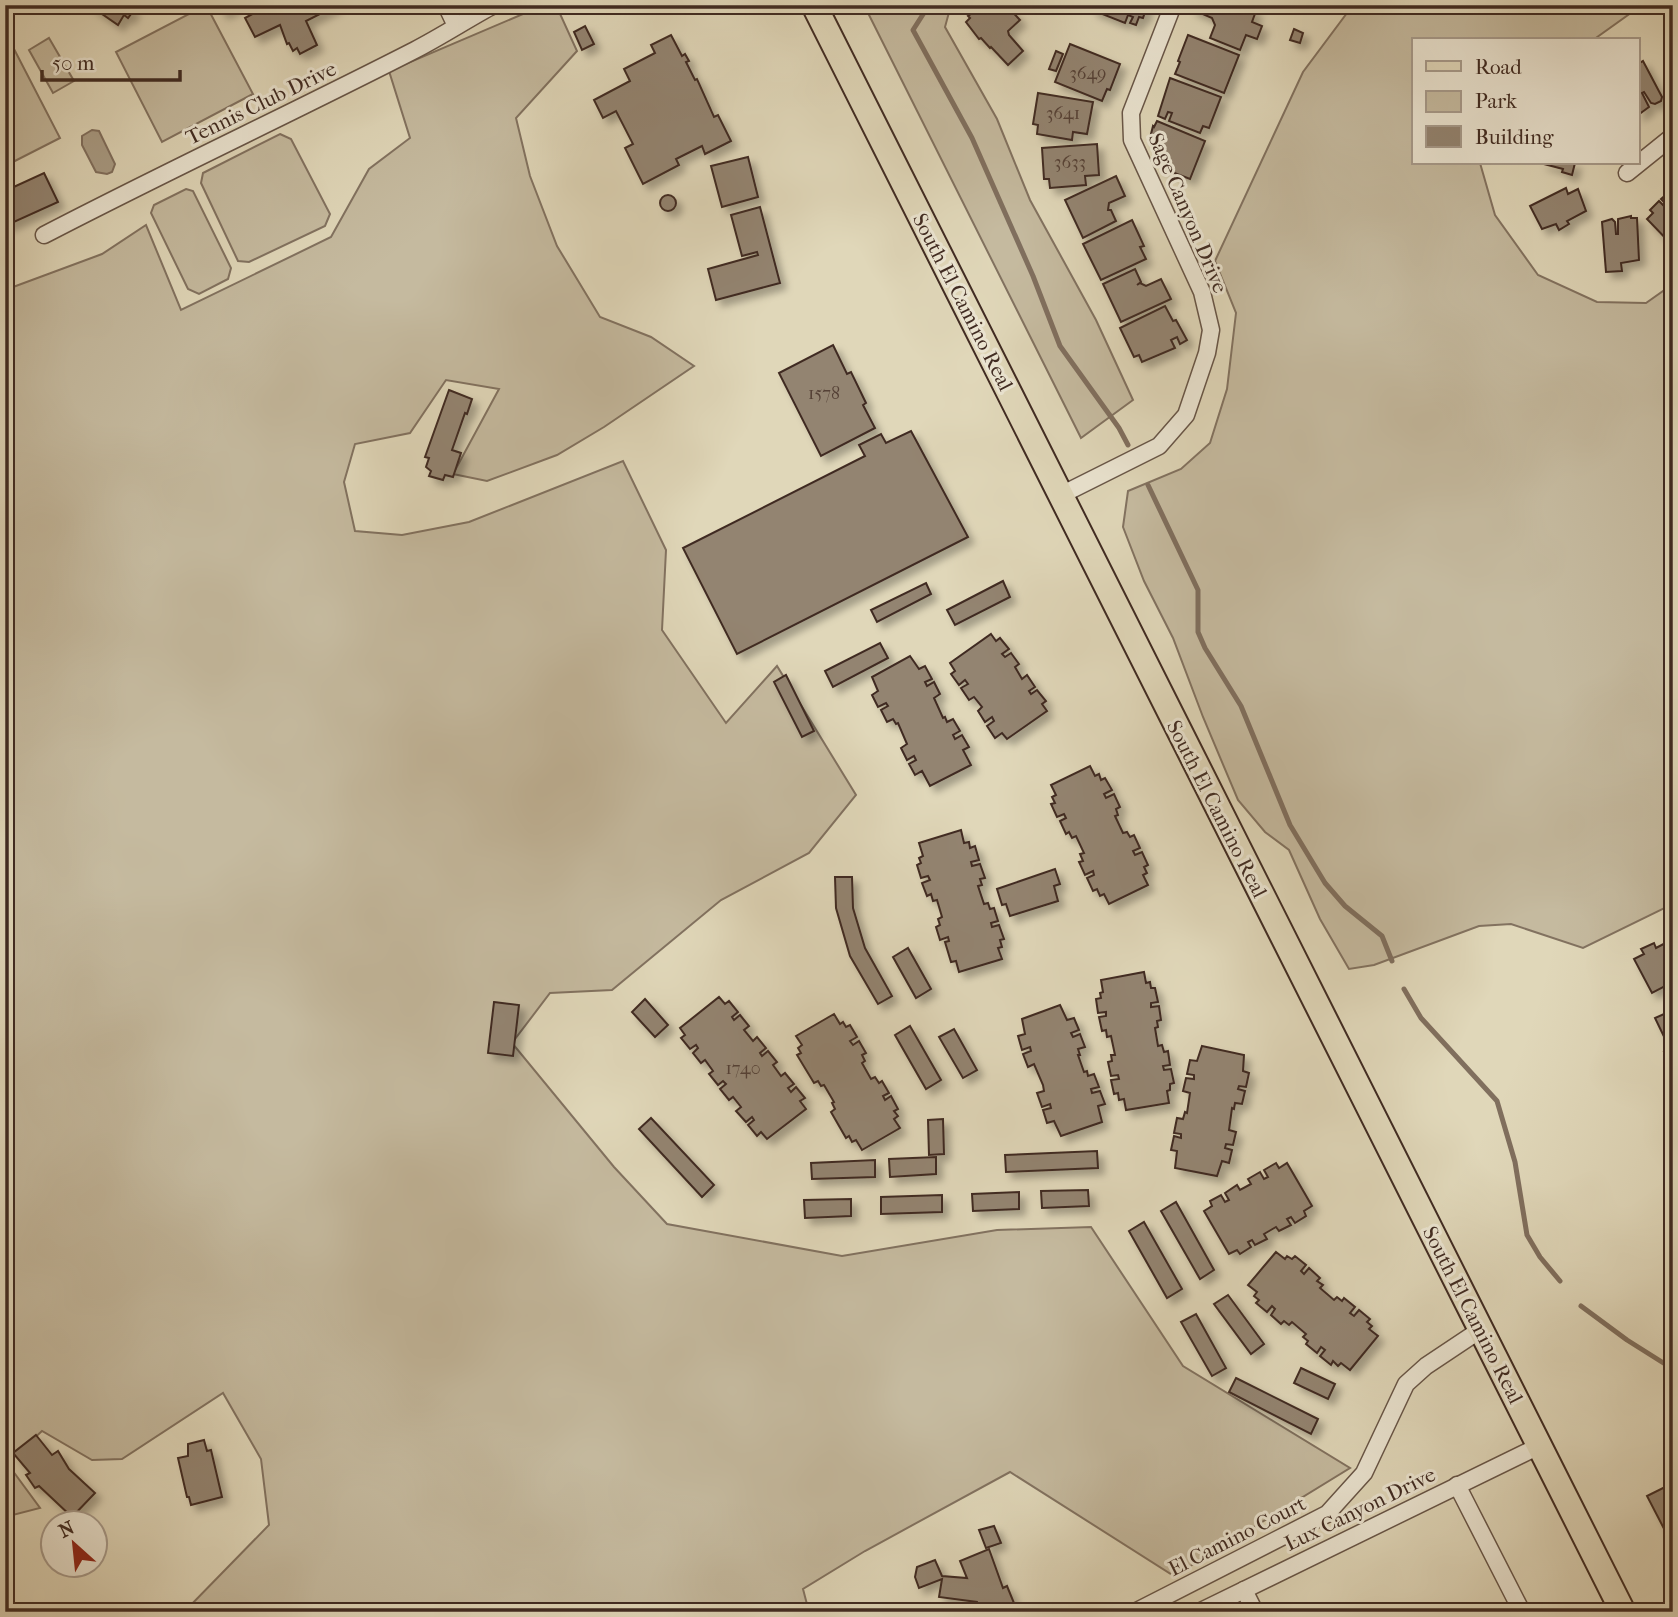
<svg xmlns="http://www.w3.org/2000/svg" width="1678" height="1617" font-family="'IM FELL French Canon',serif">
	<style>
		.green { fill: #c5ba9f; stroke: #827260; stroke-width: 2 }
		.water { fill: #aa9d86; stroke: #806f5e; stroke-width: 2 }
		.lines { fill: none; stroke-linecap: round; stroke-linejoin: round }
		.stream { stroke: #806f5e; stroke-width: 5 }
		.building { fill: #938471; stroke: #402b22; stroke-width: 2; filter: url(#shadow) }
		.minor-casing { stroke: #685648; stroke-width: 19 }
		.primary-casing { stroke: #402b22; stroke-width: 28 }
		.minor { stroke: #ebe5d2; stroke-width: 16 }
		.primary { stroke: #e0d7b9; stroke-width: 24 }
		.labels { text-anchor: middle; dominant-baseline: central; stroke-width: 6; stroke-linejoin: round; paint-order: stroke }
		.number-label { font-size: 18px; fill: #554136 }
		.street-label { font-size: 21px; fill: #402b22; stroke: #ebe5d2 }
	</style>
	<defs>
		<filter id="shadow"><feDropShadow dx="6" dy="6" stdDeviation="3.5" flood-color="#0004"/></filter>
	</defs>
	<rect width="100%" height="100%" fill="#e0d7b9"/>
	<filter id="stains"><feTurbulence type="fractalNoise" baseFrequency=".00286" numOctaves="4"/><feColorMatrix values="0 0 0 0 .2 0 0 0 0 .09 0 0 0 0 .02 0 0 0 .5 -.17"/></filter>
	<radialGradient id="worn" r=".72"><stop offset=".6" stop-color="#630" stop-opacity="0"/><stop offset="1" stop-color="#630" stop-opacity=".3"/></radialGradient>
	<g class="green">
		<path d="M206,5L253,94L162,142L116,52Z"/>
		<path d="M544,5H556L577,51L516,118L530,176L557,246L600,317L651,337L694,366L604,427L557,455L487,481L453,474L499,389L446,380L410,433L355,444L344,482L355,531L402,535L469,522L623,461L666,550L662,630L726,723L777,666L856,795L809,853L721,900L612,990L550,993L512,1043L614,1167L667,1224L842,1256L997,1230L1091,1227L1183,1366L1350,1468L1174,1576L1010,1472L865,1551L803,1589L809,1612H184L269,1525L261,1459L223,1393L122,1459L92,1460L42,1431L7,1463L40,1508L5,1517V290L102,254L146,225L181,310L331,237L369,169L410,138L389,71Z"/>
		<path d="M864,5H951L945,27L997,119L1030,200L1096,320L1133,400L1081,438Z"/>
		<path d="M1353,5H1642L1593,40H1414V163H1480L1495,215L1538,275L1597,302L1646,303L1673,284V904L1583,948L1511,924L1479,926L1374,965L1349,969L1320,919L1289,850L1265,832L1238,800L1203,717L1173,638L1144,581L1123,527L1128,491L1181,469L1210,443L1227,389L1236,313L1215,261L1303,72Z"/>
		<path d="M49,38L74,81L53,93L29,50Z"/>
		<path d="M14,49L60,138L5,166V53Z"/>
		<path d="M280,134L291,139L330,214L325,226L249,262L238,261L201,183L203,173Z"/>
		<path d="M186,189L193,191L231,268L228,279L199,294L188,289L151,213L154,205Z"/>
	</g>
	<path class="water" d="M92,130L99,131L115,164L112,172L107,174L96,172L82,145V136Z"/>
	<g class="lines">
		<g class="stream">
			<path d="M929,5L913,30L972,138L1033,276L1060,346L1119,428L1128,445"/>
			<path d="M1148,485L1198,590V632L1205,648L1241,706L1290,825L1325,883L1345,906L1382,936L1392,961"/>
			<path d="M1404,989L1421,1018L1497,1101L1515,1162L1527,1235L1540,1257L1560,1281"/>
			<path d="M1581,1306L1627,1340L1673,1369"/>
		</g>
	</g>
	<g class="building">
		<path d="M89,5H130L129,7L134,10L128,18L124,15L118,25Z"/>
		<path d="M218,5H234L235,7L222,13Z"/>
		<path d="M269,5H336V6L306,21L317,45L300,54L297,48L293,51L289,43L287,44L280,25L255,37L245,18Z"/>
		<path d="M984,5H1006L1020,20L1008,31L1009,35L1023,51L1008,65L991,47L990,48L981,38L979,39L966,22L970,18L968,16Z"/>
		<path d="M1090,5H1146L1147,6L1143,18L1139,17L1136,25L1130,23L1133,17L1128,15L1125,23L1092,10L1093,7Z"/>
		<path d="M1192,5H1243L1256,11L1252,22L1262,26L1257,39L1246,35L1240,50L1210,38L1215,25L1212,18L1191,9Z"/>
		<path d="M585,26L594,44L582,50L574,32Z"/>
		<path d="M1294,29L1303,33L1300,43L1290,40Z"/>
		<path d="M671,35L682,56L685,54L689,61L686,62L695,80L697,79L714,117L718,115L731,141L705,154L702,146L676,159L679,165L643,184L625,148L633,144L616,111L603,118L594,100L630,81L624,69L655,53L651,45Z"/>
		<path d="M1188,35L1239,55L1224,93L1175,74L1180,62L1178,61Z"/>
		<path d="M1673,42V63L1668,53L1672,50L1669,44Z"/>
		<path d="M1070,44L1120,64L1110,90L1107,89L1102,101L1055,82Z"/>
		<path d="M1056,51L1063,54L1056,71L1049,69Z"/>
		<path d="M1643,61L1662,97L1661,101L1655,104L1651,103L1644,92L1642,93L1649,107L1638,115V64Z"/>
		<path d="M1170,78L1221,97L1209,128L1203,126L1200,133L1169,121L1172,113L1168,112L1165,119L1158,116Z"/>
		<path d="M1038,93L1093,102L1087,134L1073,132L1072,140L1037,134L1038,125L1033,124Z"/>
		<path d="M1157,121L1205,141L1190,179L1159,167L1164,154L1162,147L1149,142L1153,126L1154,127Z"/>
		<path d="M1097,144L1099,175L1085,176L1086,185L1050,188L1049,179H1044L1042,148Z"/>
		<path d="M748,157L758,197L722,207L711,166Z"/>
		<path d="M1540,163H1575L1572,175L1562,172L1563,169Z"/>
		<path d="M44,173L58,202L5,226V191Z"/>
		<path d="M1116,176L1125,196L1109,203L1108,210H1111L1116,221L1083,238L1065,200Z"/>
		<path d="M1566,188L1568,194L1578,189L1586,211L1567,221L1569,224L1559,230L1556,224L1542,229L1530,206Z"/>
		<path d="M1670,191L1673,194V246L1647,219L1653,213L1650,210L1659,201L1664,206L1666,204L1661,199Z"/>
		<circle cx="668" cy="203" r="8"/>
		<path d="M760,207L780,283L716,300L708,269L758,255L757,252L742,256L731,215Z"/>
		<path d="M1631,216V218H1637L1639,260L1621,263L1622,271L1606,272L1602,222L1612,219L1615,222L1616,234H1618V219Z"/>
		<path d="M1132,220L1144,246L1140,247L1146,259L1101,280L1083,244Z"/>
		<path d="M1135,269L1141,282L1137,285L1140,283L1146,286L1161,279L1171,299L1121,322L1103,284Z"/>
		<path d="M1165,306L1173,321L1176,320L1187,340L1180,344L1177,337L1171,340L1175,348L1142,362L1139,355L1134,357L1120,328Z"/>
		<path d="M833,345L847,374L851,372L866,403L863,405L875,428L821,456L779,373Z"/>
		<path d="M449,390L472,399L467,414L465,413L452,450L461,453L453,477L445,475L443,480L429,476L431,471L426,467L429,458L425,457Z"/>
		<path d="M911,431L968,537L737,654L683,548L865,456L859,445L881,434L886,443Z"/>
		<path d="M1003,581L1010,597L955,625L947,610Z"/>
		<path d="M926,583L931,594L877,622L871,610Z"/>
		<path d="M991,634L996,641L1000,638L1009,649L1002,654L1005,657L1011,653L1019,664L1015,667L1022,679L1027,675L1035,687L1029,691L1031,694L1037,690L1046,701L1042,704L1047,711L1007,739L1002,733L995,738L987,726L994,721L992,717L985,722L978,711L982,707L974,697L969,700L961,688L968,684L965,680L959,685L951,674L955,671L950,663Z"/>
		<path d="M880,643L888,658L833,687L825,671Z"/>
		<path d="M910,656L919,669L925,666L932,679L925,682L927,686L934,682L940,694L934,698L943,718L945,717L947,722L953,719L960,731L953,735L955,739L962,735L969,747L963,750L971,765L930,786L922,771L915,775L909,764L916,760L914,756L907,760L901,748L907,744L898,723L896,724L893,719L887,722L881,710L888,706L886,703L878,707L872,695L878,691L872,677Z"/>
		<path d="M786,675L814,731L802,737L774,682Z"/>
		<path d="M1090,766L1095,776L1099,774L1101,780L1105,778L1112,790L1104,794L1106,798L1114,794L1120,807L1116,809L1118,815L1115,816L1123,833L1127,832L1130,837L1134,835L1140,848L1133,851L1135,855L1142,852L1148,865L1144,867L1147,873L1143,875L1148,885L1109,904L1104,894L1100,896L1097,889L1093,891L1087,878L1094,875L1093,871L1085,875L1079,862L1083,861L1080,854L1084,853L1076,836L1072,838L1069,832L1066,834L1060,821L1066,818L1064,814L1057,817L1051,804L1055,803L1052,797L1056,795L1051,785Z"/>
		<path d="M961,830L964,843L969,842L970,848L975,846L979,860L971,862L972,866L980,864L985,878L980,879L982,885L978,886L984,904L988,903L990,909L994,908L998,921L991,923L992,927L999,925L1004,939L1000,940L1002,947L998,948L1002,959L959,972L956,961L951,962L945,942L949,941L948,937L940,940L936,927L940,925L938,919L942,917L937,900L933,901L931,894L927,896L922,883L930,880L928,876L921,878L917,865L921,863L919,858L923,856L919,843Z"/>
		<path d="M1055,869L1060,884L1054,886L1058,901L1010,916L1006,904L1002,905L997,889Z"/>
		<path d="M835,877H852L853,908L865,948L892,996L878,1004L850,956L836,908Z"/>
		<path d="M1673,939V982L1652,993L1634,959L1644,954L1641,949L1654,943L1656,948Z"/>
		<path d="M908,948L931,989L916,998L893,957Z"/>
		<path d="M1144,972L1146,983L1150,982L1151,988H1155L1158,1002L1151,1003V1007L1159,1006L1161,1020L1157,1021L1158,1027L1155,1028L1158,1046L1162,1045L1164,1052L1168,1051L1170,1065L1163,1066L1164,1070L1171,1069L1174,1083L1170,1084V1090L1167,1091L1169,1103L1126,1110L1124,1099L1119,1100L1118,1093L1114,1094L1111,1080L1119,1079L1118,1075L1111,1076L1108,1062L1112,1061L1111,1055H1115L1111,1036L1107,1037L1106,1030L1102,1031L1099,1017L1106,1016V1012L1098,1013L1096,999L1101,998L1100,993L1103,992L1101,980Z"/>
		<path d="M719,997L725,1004L729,1001L738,1012L732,1017L734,1020L740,1015L749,1026L744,1030L753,1041L757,1037L766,1048L760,1053L762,1056L768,1051L777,1062L773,1065L781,1076L785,1073L794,1084L788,1088L791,1092L796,1087L805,1098L800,1101L806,1109L767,1139L761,1132L757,1136L748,1125L754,1120L752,1117L746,1122L736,1111L741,1107L733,1097L729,1100L720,1089L726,1084L723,1081L718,1085L709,1074L713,1071L705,1060L701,1063L693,1053L698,1048L696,1045L690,1049L681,1038L685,1035L680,1028Z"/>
		<path d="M645,999L668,1025L655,1037L632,1012Z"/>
		<path d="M494,1002L519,1005L513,1056L488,1053Z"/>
		<path d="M1060,1005L1067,1020L1074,1018L1079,1030L1071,1033L1073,1037L1080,1034L1085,1047L1078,1049L1080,1055H1078L1084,1072L1087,1071L1088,1076L1094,1074L1099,1087L1091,1089L1092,1093L1100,1091L1105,1104L1098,1106L1102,1122L1061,1136L1054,1121L1047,1123L1043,1110L1051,1108L1050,1104L1042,1107L1037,1093L1044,1091L1043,1085L1034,1064L1028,1067L1023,1054L1031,1051L1030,1047L1022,1050L1018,1036L1025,1034L1022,1019Z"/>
		<path d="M1673,1010V1069L1664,1052L1670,1049L1655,1018Z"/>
		<path d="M834,1014L840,1024L843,1022L846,1027L850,1025L857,1037L850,1041L853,1045L859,1041L866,1053L862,1055L865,1061L862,1063L871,1079L875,1077L879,1083L882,1081L889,1093L883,1096L885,1100L891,1096L898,1109L894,1111L898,1116L894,1119L900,1128L862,1150L856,1140L852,1142L849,1136L846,1138L831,1112L835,1109L832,1103L834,1102L824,1085L821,1086L818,1081L814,1083L797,1055L801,1053L798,1048L802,1045L796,1036Z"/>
		<path d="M910,1026L941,1080L926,1089L895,1035Z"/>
		<path d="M954,1029L977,1070L963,1078L939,1037Z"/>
		<path d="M1202,1046L1244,1055L1243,1071L1249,1073L1246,1087L1239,1086L1238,1089L1245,1091L1242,1104L1235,1103L1234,1109L1232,1108L1229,1130L1236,1132L1233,1145L1226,1144L1225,1148L1232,1150L1229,1163L1222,1161L1217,1176L1175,1168L1177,1151L1171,1150L1174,1136L1181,1138V1134L1174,1133L1177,1118L1183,1119L1185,1112L1187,1113L1190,1093L1183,1091L1186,1078L1194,1079V1075L1187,1074L1190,1060L1197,1061Z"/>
		<path d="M651,1118L714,1185L702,1197L639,1129Z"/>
		<path d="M943,1119L944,1154L929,1155L928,1120Z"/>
		<path d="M1097,1151L1098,1168L1006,1172L1005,1155Z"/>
		<path d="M936,1157V1174L890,1177L889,1159Z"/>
		<path d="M875,1160V1177L812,1179L811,1163Z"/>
		<path d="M1276,1163L1279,1168L1287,1163L1312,1206L1304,1211L1306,1216L1295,1223L1291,1217L1287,1219L1291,1225L1279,1231L1276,1227L1264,1234L1267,1239L1255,1245L1252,1240L1248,1242L1251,1247L1240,1254L1237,1250L1229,1254L1204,1211L1212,1206L1210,1201L1221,1195L1225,1202L1229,1200L1225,1193L1237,1185L1240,1190L1251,1184L1248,1179L1260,1172L1264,1179L1268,1177L1264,1170Z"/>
		<path d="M1088,1190L1089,1206L1042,1208L1041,1191Z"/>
		<path d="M1019,1192V1209L973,1211L972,1194Z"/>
		<path d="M942,1195V1212L881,1214V1197Z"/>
		<path d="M851,1199V1216L805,1218L804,1200Z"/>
		<path d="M1176,1202L1214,1270L1200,1279L1161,1211Z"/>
		<path d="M1144,1222L1182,1289L1167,1298L1129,1231Z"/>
		<path d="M1276,1252L1285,1259L1287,1256L1292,1259L1295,1256L1306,1265L1301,1271L1304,1274L1309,1268L1320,1278L1317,1281L1323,1285L1320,1288L1334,1300L1337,1297L1342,1301L1344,1298L1355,1307L1350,1313L1354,1316L1359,1310L1370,1319L1367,1322L1372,1326L1369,1329L1378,1336L1350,1370L1341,1363L1338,1366L1333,1361L1331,1365L1320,1356L1325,1350L1321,1347L1317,1353L1306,1344L1308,1341L1303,1337L1306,1334L1292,1322L1289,1325L1284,1321L1281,1324L1271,1315L1275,1309L1272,1306L1267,1312L1256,1303L1259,1300L1254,1296L1257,1292L1248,1285Z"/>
		<path d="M1228,1295L1264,1344L1251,1354L1214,1304Z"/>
		<path d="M1196,1314L1226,1368L1212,1376L1181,1322Z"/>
		<path d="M1301,1368L1335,1384L1328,1399L1294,1383Z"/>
		<path d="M1236,1378L1318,1419L1311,1434L1229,1392Z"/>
		<path d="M36,1435L52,1455L58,1451L69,1469L95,1493L72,1517L39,1486L35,1488L26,1475L30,1473L13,1453Z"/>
		<path d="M204,1440L207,1451L211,1450L222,1497L191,1505L189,1497H187L178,1458L188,1456V1444Z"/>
		<path d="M1671,1484L1673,1487V1546L1647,1496Z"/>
		<path d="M994,1526L1001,1543L986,1548L979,1530Z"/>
		<path d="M989,1549L1003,1588L1007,1586L1016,1608L1006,1612H972L970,1608L978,1605L977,1602L939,1597L942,1579L919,1588L915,1577L917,1567L935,1560L942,1576L967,1578L960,1561Z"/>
	</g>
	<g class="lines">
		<g class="minor-casing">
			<g id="minor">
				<path d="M446,5L456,26"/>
				<path d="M1627,173L1673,136"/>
				<path d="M44,235C167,171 292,113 415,50C442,36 468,19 494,5"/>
				<path d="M1059,496L1159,446L1186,415L1207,353L1211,330L1202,292L1132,140L1131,113L1173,5"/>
				<path d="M1457,1485L1522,1612"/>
				<path d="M1244,1590L1255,1612"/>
				<path d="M1135,1612L1327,1514L1364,1473L1406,1384L1426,1366L1480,1330"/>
				<path d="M1199,1612L1539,1446"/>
			</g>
		</g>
		<g class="primary-casing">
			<path id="primary" d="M814,5L1623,1612"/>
		</g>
		<use href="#minor" class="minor"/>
		<use href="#primary" class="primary"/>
	</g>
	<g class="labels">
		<g class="number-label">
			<text x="1088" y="73">3649</text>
			<text x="1063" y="113">3641</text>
			<text x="1070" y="162">3633</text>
			<text x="824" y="393">1578</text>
			<text x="743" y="1068">1740</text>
		</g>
		<g class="street-label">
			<text transform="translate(261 103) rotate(-26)">Tennis Club Drive</text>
			<text transform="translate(1188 213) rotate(67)">Sage Canyon Drive</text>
			<text transform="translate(963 302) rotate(63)">South El Camino Real</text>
			<text transform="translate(1217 809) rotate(63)">South El Camino Real</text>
			<text transform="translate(1473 1315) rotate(63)">South El Camino Real</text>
			<text transform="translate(1360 1509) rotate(-26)">Lux Canyon Drive</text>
			<text transform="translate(1237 1536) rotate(-27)">El Camino Court</text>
		</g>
	</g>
	<rect width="1678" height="1617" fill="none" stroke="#e0d7b9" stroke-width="28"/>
	<rect x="7" y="7" width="1664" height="1603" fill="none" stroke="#402b22" stroke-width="3.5"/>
	<rect x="14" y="14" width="1650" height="1589" fill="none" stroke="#402b22" stroke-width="2"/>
	<rect x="1412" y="38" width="228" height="126" fill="#ebe5d2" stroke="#a79b8c" stroke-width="2"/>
	<rect x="1426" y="61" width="35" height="10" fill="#e0d7b9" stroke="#a79b8c" stroke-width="2"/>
	<text x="1475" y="74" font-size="21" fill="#402b22">Road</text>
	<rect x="1426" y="91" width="35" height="21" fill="#c5ba9f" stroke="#a79b8c" stroke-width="2"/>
	<text x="1475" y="108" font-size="21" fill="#402b22">Park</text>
	<rect x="1426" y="126" width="35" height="21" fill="#938471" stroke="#a79b8c" stroke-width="2"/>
	<text x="1475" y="144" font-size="21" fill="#402b22">Building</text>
	<g transform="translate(74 1544) rotate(333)"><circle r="33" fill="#ebe5d2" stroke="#a79b8c" stroke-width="2"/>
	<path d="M0-5L12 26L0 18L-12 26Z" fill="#8f2418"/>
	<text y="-10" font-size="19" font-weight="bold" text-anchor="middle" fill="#402b22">N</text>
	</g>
	<path d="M42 70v10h138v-10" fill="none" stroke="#402b22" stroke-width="3.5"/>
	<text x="52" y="70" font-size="21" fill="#402b22" stroke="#ebe5d2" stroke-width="5" paint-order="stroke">50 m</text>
	<rect width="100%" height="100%" filter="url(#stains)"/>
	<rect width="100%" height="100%" fill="url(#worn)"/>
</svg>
